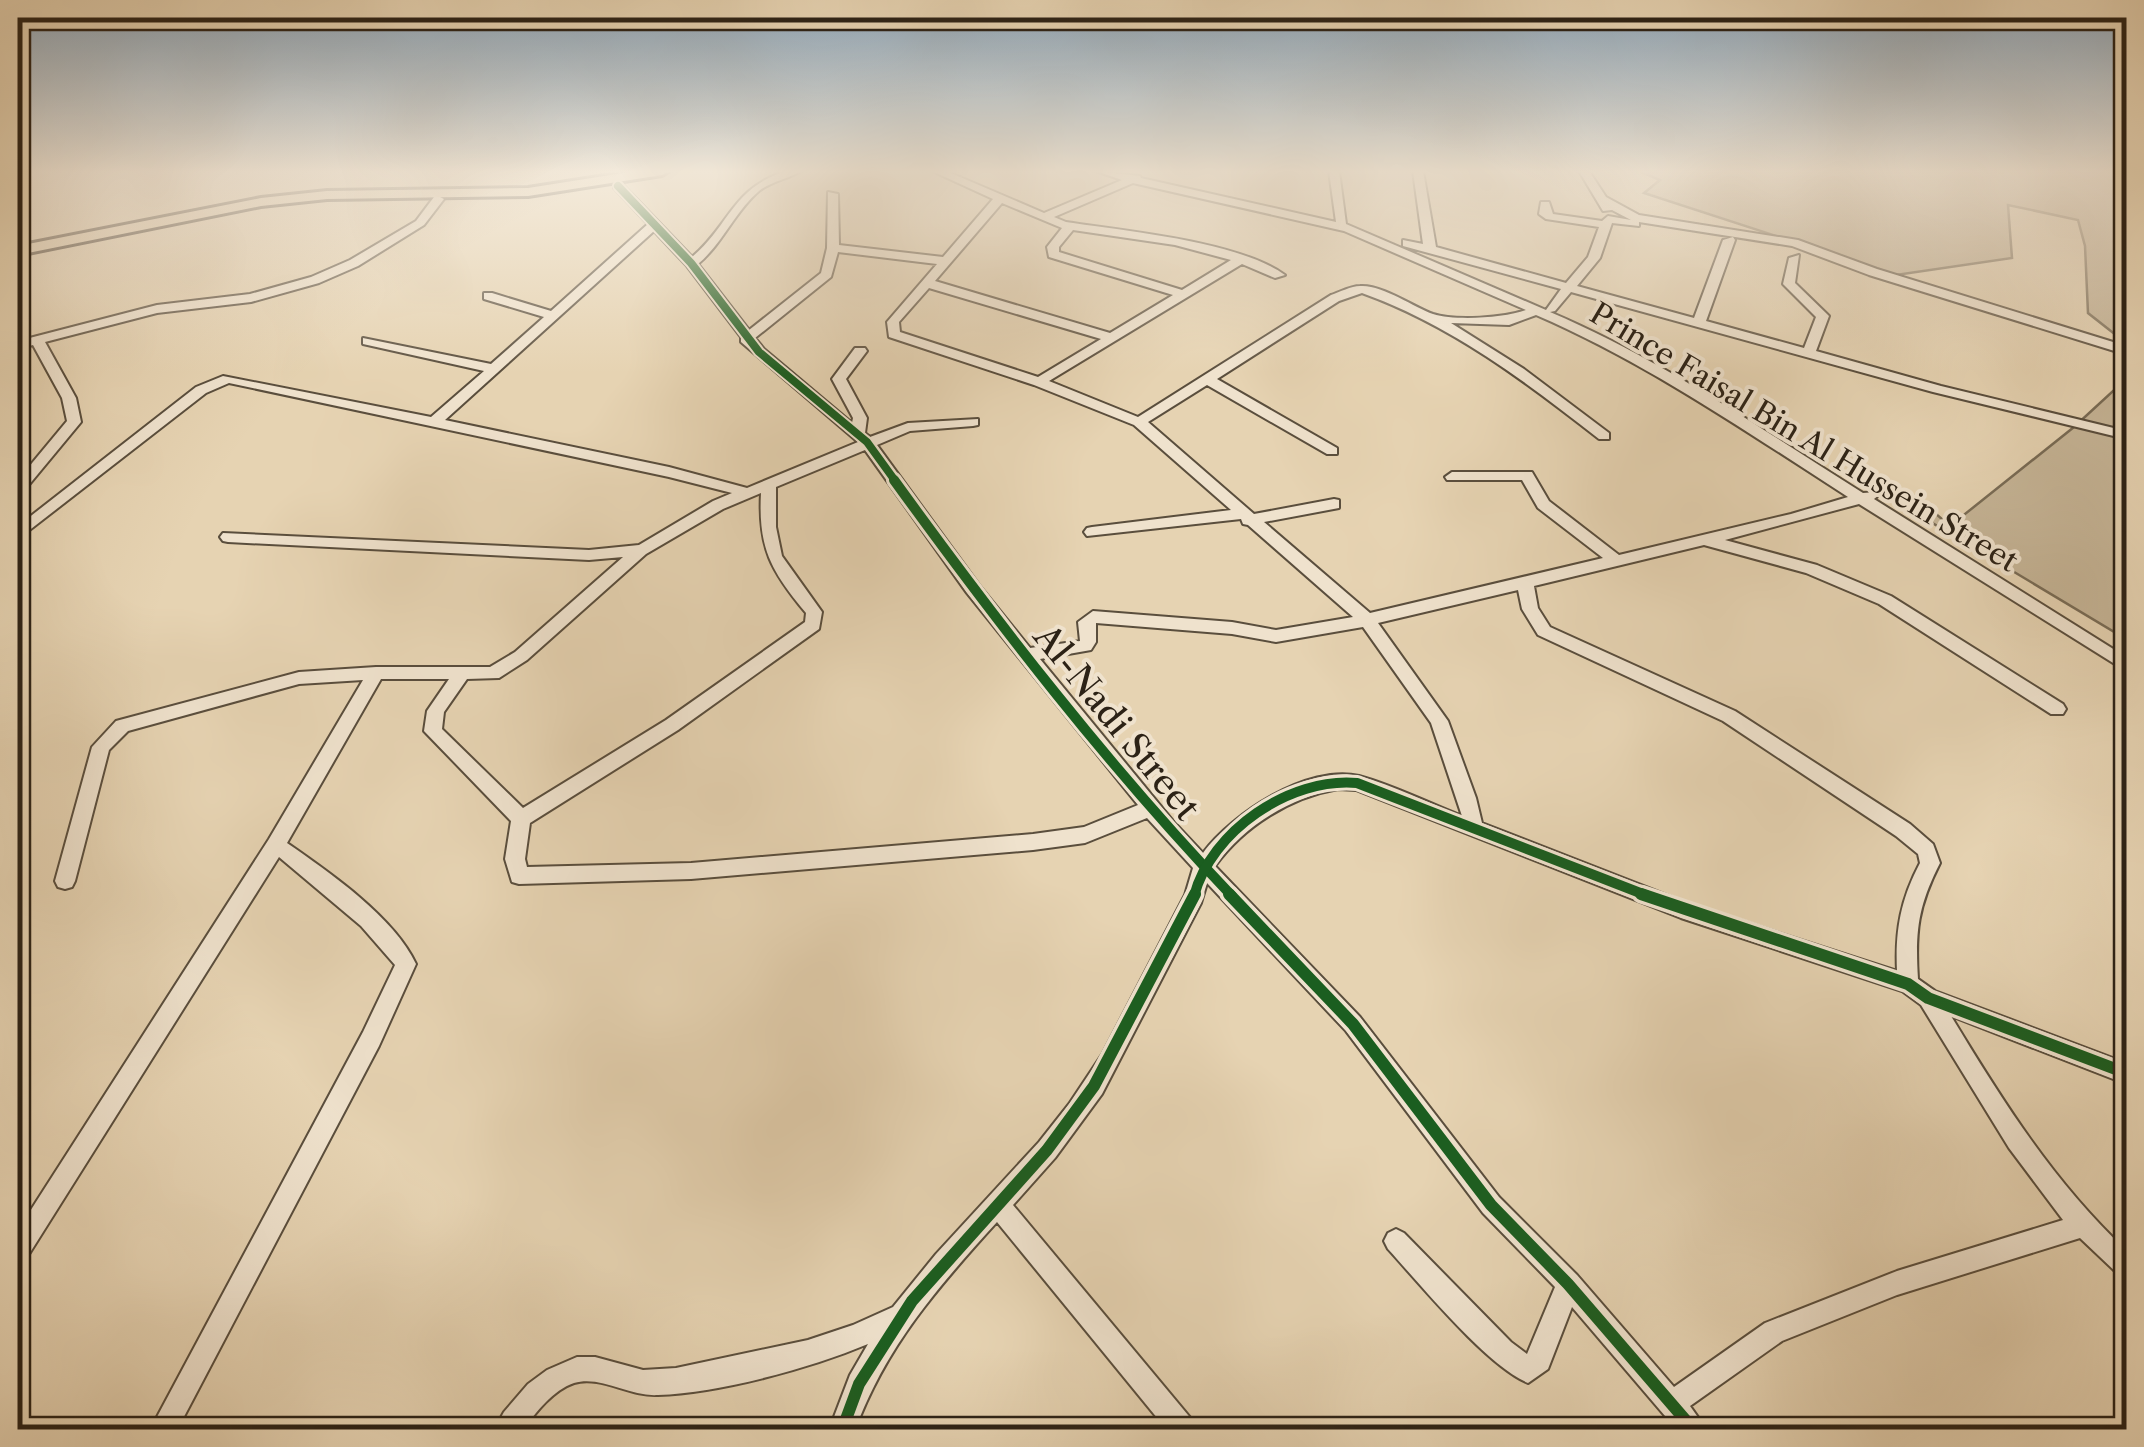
<svg xmlns="http://www.w3.org/2000/svg" width="2144" height="1447" font-family="'Libre Caslon Text',serif">
	<style>
		.green { fill: #c6b597; stroke: #796c56; stroke-width: 2.5 }
		.lines { fill: none; stroke-linecap: round; stroke-linejoin: round }
		.minor-casing { stroke: #5a4e3d; stroke-width: 4 }
		.major-casing { stroke: #2c2216; stroke-width: 6 }
		.minor { fill: #efe2cd; fill-rule: evenodd }
		.major { fill: #e6d3b2; fill-rule: evenodd }
		.cycleway-far2-casing { stroke: #efe2cd; stroke-width: 12 }
		.cycleway-far1-casing { stroke: #efe2cd; stroke-width: 16 }
		.cycleway-casing { stroke: #efe2cd; stroke-width: 19 }
		.cycleway-far2 { stroke: #1b5e20; stroke-width: 8 }
		.cycleway-far1 { stroke: #1b5e20; stroke-width: 10 }
		.cycleway { stroke: #1b5e20; stroke-width: 12 }
		.labels { text-anchor: middle; dominant-baseline: central; stroke-width: 8; stroke-linejoin: round; paint-order: stroke }
		.far-street-label { font-size: 30px; fill: #2c2216; stroke: #efe2cd }
		.street-label { font-size: 35px; fill: #2c2216; stroke: #efe2cd }
	</style>
	<rect width="100%" height="100%" fill="#e6d3b2"/>
	<filter id="stains"><feTurbulence type="fractalNoise" baseFrequency=".002" numOctaves="4"/><feColorMatrix values="0 0 0 0 .2 0 0 0 0 .09 0 0 0 0 .02 0 0 0 .5 -.17"/></filter>
	<radialGradient id="worn" r=".72"><stop offset=".6" stop-color="#630" stop-opacity="0"/><stop offset="1" stop-color="#630" stop-opacity=".3"/></radialGradient>
	<g class="green">
		<path d="M1639,171H2126V343L2088,313L2085,246L2078,220L2008,205L2012,258L1896,275L1644,193L1660,180Z"/>
		<path d="M2126,379V639L1904,506L1915,496L1950,526L2074,427Z"/>
	</g>
	<g class="lines">
		<g class="minor-casing">
			<g id="minor">
				<path d="M786,171H801C788,179 772,181 759,191C735,211 723,243 698,264L749,330L821,273L827,248L828,192L838,194L839,245L943,257L993,199L932,171H946L1044,213L1122,180L1096,171L1140,176L1141,178L1336,222L1329,171H1339L1346,224L1546,310L1561,289L1403,246V240L1423,244L1413,171H1423L1436,247L1566,283L1588,257L1599,227L1546,219L1539,214L1541,202H1549L1553,214L1602,221L1608,216L1631,220L1612,210L1603,211L1579,171H1589L1606,197L1639,215L1798,240L1877,269L2126,346V354L2121,353L1869,275L1792,246L1639,222V226L1612,223L1600,258L1577,286L1694,318L1723,240L1733,237L1735,240L1706,321L1804,348L1816,317L1783,284L1789,258L1799,255L1795,283L1829,316L1816,351L1941,386L2126,431V439L1933,392L1571,292L1555,311L1550,312C1661,359 1761,429 1863,493L1877,492L1879,495L1874,499L2126,657V671L1859,504L1725,540L1817,565L1891,596L2063,704L2066,709L2063,714H2051L1879,604L1806,573L1704,545L1534,586L1538,608L1550,627L1735,711L1910,824L1933,844L1940,863C1918,906 1915,931 1918,979L1935,991L2126,1063V1084L1951,1016C2002,1100 2054,1183 2126,1250V1278L2118,1274L2080,1238L1897,1295L1782,1341L1690,1406L1707,1430H1677L1572,1307L1548,1369L1528,1383C1486,1365 1421,1285 1388,1249L1384,1241L1388,1233L1396,1229L1404,1233L1511,1342L1527,1354L1555,1287L1483,1213L1346,1031L1207,883L1201,903L1102,1094L1055,1158L1013,1205L1193,1421L1197,1430H1167L997,1222C938,1287 886,1346 855,1430H829L850,1375L868,1344C811,1368 719,1393 658,1395C630,1397 601,1375 574,1383C553,1390 536,1412 523,1430H494L504,1412L528,1384L547,1370L577,1357H595L643,1370L676,1368L808,1340L853,1325L893,1307L936,1254L1039,1142L1069,1104L1103,1053L1185,895L1193,868L1147,818L1085,843L1033,850L691,879L519,884L512,882L505,859L511,821L424,731L427,711L449,679H381L287,843C329,872 394,917 416,964L379,1046L177,1430H150L363,1032L395,965L361,926L279,857L26,1259L18,1263V1230L269,839L363,680L299,684L128,731L109,750L75,881L72,887L65,889L58,887L55,881L92,747L116,721L299,672L376,667H490L515,652L623,557L589,560L228,542L223,541L220,537L223,533L589,550L639,545L713,501L732,493L669,477L229,383L206,393L18,539V526L196,387L223,376L431,417L484,371L363,344V338L491,364L544,317L484,299V293H492L551,311L648,224L614,188V184H622L692,257C730,225 732,188 786,171ZM1133,183L1344,231L1526,310C1504,318 1455,321 1433,314C1414,307 1381,284 1360,286C1351,286 1340,292 1331,295L1138,417L1049,381L1242,264L1275,278L1285,275C1238,241 1124,231 1066,222L1054,217ZM1002,203L1062,228L1047,247L1049,257L1173,295L1110,333L935,281ZM1073,230L1175,245L1231,260L1182,290L1059,252V247ZM654,231L687,266L741,337V342L858,442L747,488L669,467L445,420ZM838,252L937,264L887,322L889,337L1034,385L1134,425L1231,510L1092,527L1087,528L1084,532L1087,536L1241,519L1243,524L1248,525L1353,617L1276,630L1232,622L1093,611L1078,622L1080,641L1030,648L979,585L877,445L910,431L973,426L978,425V419L908,423L870,437L865,433L867,418L846,379L867,351L865,348H855L832,379L853,418L852,423L764,349L755,338L831,277ZM929,288L1101,339L1038,377L900,332L899,322ZM1362,293C1451,325 1525,381 1599,439H1609V433L1524,369L1451,323L1509,325L1536,315C1647,363 1747,432 1848,497L1791,514L1619,555L1549,501L1532,472H1452L1445,477L1447,480H1522L1538,508L1603,558L1370,613L1264,522L1339,508V500L1334,499L1254,514L1148,422L1207,385L1327,454H1337V448L1217,379L1339,301ZM865,450L967,593L1138,805L1084,827L1033,834L691,863L527,867L525,859L530,823L678,730L819,629L822,612L782,556L776,527V487ZM761,493C758,548 771,571 806,613L805,622L666,720L523,808L442,729L444,712L467,679L499,678L527,660L646,554L723,509ZM1518,590L1522,609L1538,635L1723,721L1896,836L1918,854L1920,863C1901,899 1895,930 1897,971L1690,904L1482,823L1476,798L1448,721L1378,623ZM1096,623L1232,634L1276,642L1363,627L1431,723L1462,816C1428,803 1393,785 1359,776C1308,764 1232,814 1203,853L1173,821L1040,659L1091,650L1096,642ZM1338,789L1356,790L1681,918L1902,991L1921,1005L2009,1148L2063,1220L1897,1271L1765,1323L1674,1387L1577,1275L1499,1197L1360,1017L1215,866C1244,826 1291,797 1338,789Z"/>
				<path d="M438,196L444,199L424,225L358,266L319,283L251,302L157,313L45,342L76,398L81,422L23,492L18,494V480L67,421L62,398L33,345L18,349V341L157,305L250,294L311,277L350,260L416,221L434,197Z"/>
			</g>
		</g>
		<g class="major-casing">
			<path id="major" d="M636,171H669L662,175L528,196L327,199L261,206L18,255V246L261,198L327,191L528,188Z"/>
		</g>
		<use href="#minor" class="minor"/>
		<use href="#major" class="major"/>
		<g class="cycleway-far2-casing">
			<path id="cycleway-far2" d="M618,186L691,263L759,352L867,442L896,482"/>
		</g>
		<g class="cycleway-far1-casing">
			<g id="cycleway-far1">
				<path d="M894,480C999,625 1109,767 1232,896"/>
				<path d="M1194,896C1211,831 1290,777 1357,783L1648,896"/>
			</g>
		</g>
		<g class="cycleway-casing">
			<g id="cycleway">
				<path d="M1229,894L1353,1024L1491,1205L1568,1284L1694,1430"/>
				<path d="M1641,894L1908,984L1928,998L2126,1073"/>
				<path d="M842,1430L859,1384L912,1301L1047,1150L1094,1086L1195,894"/>
			</g>
		</g>
		<use href="#cycleway-far2" class="cycleway-far2"/>
		<use href="#cycleway-far1" class="cycleway-far1"/>
		<use href="#cycleway" class="cycleway"/>
	</g>
	<linearGradient id="sky" x2="0" y2="1"><stop stop-color="#8ea8bd"/><stop offset="0.46" stop-color="#f4ebdc"/><stop offset="1" stop-color="#f4ebdc" stop-opacity="0"/></linearGradient>
	<rect width="2144" height="373" fill="url(#sky)"/>
	<g class="labels">
		<g class="far-street-label">
			<text transform="translate(1804 437) rotate(31)">Prince Faisal Bin Al Hussein Street</text>
		</g>
		<g class="street-label">
			<text transform="translate(1117 722) rotate(51)">Al-Nadi Street</text>
		</g>
	</g>
	<rect width="2144" height="1447" fill="none" stroke="#e6d3b2" stroke-width="60"/>
	<rect x="20" y="20" width="2104" height="1407" fill="none" stroke="#2c2216" stroke-width="5"/>
	<rect x="30" y="30" width="2084" height="1387" fill="none" stroke="#2c2216" stroke-width="2.5"/>
	<rect width="100%" height="100%" filter="url(#stains)"/>
	<rect width="100%" height="100%" fill="url(#worn)"/>
</svg>
